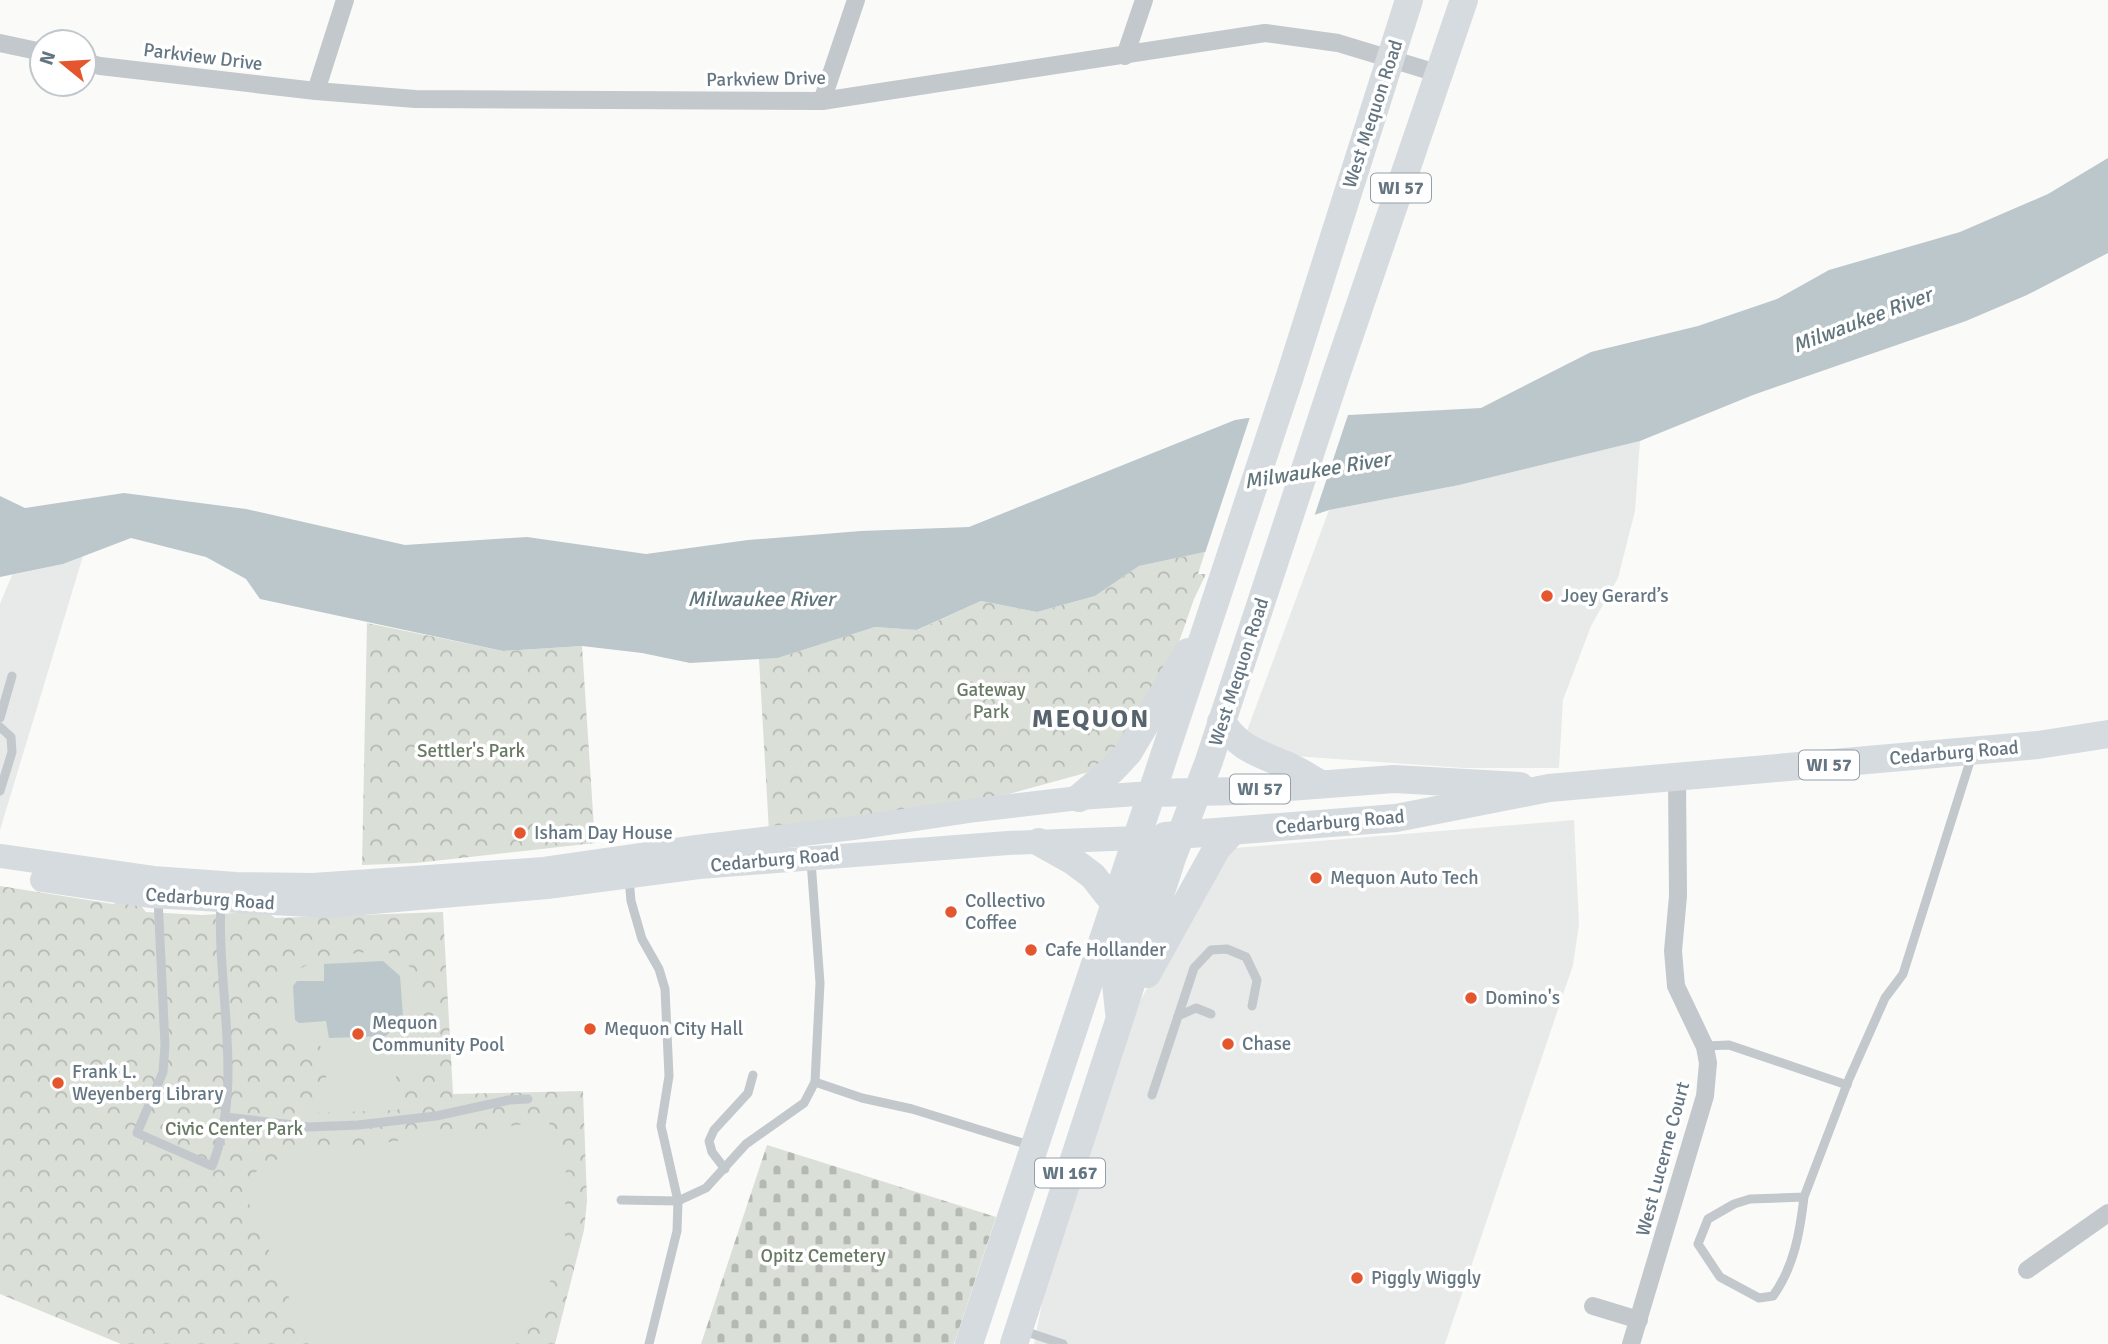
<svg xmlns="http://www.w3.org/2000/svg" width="2108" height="1344" font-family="Signika,sans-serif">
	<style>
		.built { fill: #e8e9e9 }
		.forest { fill: url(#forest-crowns) }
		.cemetery { fill: url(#cemetery-stones) }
		.pitch { fill: #dadfd7 }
		.water { fill: #bbc7cb }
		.pier { fill: #fafaf8 }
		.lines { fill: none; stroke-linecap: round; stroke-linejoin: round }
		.service { stroke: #c3c8cc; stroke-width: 9 }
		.minor { stroke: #c3c8cc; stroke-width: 18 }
		.secondary { stroke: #d6dbdf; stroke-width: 24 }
		.primary { stroke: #d6dbdf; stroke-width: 28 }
		.poi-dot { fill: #e4572e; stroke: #fff; stroke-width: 2.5 }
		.labels { text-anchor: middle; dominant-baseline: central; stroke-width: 7; stroke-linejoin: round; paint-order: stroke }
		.shield { fill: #fff; stroke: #939fa8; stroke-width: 2 }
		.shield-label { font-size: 18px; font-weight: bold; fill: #657683 }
		.street-label { font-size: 19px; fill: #657683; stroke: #fff }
		.poi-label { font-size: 19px; fill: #657683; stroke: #fff; text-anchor: start }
		.park-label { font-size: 19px; fill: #687a64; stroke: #fff }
		.water-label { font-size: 21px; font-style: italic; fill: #60757c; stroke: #fff }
		.district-label { font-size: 26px; font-weight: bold; letter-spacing: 2px; fill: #57646e; stroke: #fff }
	</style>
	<defs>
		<pattern id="forest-crowns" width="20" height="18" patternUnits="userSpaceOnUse" patternTransform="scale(1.75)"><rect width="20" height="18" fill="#dadfd7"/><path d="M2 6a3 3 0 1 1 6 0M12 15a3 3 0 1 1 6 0" fill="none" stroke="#b4b9b4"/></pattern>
		<pattern id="cemetery-stones" width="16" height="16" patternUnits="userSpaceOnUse" patternTransform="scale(1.75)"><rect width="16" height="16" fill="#dadfd7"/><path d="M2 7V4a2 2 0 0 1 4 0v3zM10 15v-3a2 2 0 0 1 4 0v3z" fill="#b4b9b4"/></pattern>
	</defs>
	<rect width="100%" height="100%" fill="#fafaf8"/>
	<g class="built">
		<path d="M1640,441L1635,511L1618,578L1591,626L1563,700L1559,768H1464L1294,756L1258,745L1247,731L1329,510L1459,485Z"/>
		<path d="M83,556L0,830V604L12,575L63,564Z"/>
		<path d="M1574,820L1579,924L1573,965L1445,1344H1034L1043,1298L1139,1003L1217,859L1235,848Z"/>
	</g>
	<g class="forest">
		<path d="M1205,552L1198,574H1206L1194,599L1173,659L1119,753L1100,769L1009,794L769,831L759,659L778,658L875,627L918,630L981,601L1037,612L1095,596L1139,566Z"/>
		<path d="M367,623L503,651L582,646L595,843L416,863L362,865Z"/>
		<path d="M0,886L113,904L119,902L141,906L146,912L202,915L266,911L275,918L443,912L453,1094L583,1091L587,1201L584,1230L555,1344H121L0,1294Z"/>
	</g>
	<path class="cemetery" d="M767,1145L996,1217L954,1344H701Z"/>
	<g class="pitch">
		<path d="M385,950L413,969L428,1068L396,1076L398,1110L315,1113L312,1086L326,1084V1049L280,1028L277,982L321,957Z"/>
		<path d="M548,1121L566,1156L565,1246L533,1323L516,1344H309L244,1192L261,1164L298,1154Z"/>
	</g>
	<g class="water">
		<path d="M2108,158V253L2027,295L1966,321L1753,395L1640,441L1459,485L1329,510L1205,552L1139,566L1095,596L1037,612L981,601L917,630L875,627L778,658L690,663L642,653L582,646L503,651L260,599L246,579L206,557L131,538L63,564L0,577V496L25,508L124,493L246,509L405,545L527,537L646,554L748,540L861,531L969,527L1235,420L1248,418L1349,415L1481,408L1591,352L1698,326L1777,299L1829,270L1960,232L2048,194Z"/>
		<path d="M383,961L400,976L403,1017L386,1036L329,1038L326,1021L299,1023L295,1020L293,986L297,981H324V964Z"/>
	</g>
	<path class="pier" d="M1349,412L1313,520L1204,556L1251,414Z"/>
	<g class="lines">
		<g class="service">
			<path d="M0,718L12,676"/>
			<path d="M0,727L11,737L12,752L0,791"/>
			<path d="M811,861L820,983L815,1082"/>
			<path d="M629,879L631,901L642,939L659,969L665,989L669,1076L661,1126L678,1201L677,1231L649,1344"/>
			<path d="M158,898L165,1045L163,1072L137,1133L212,1166C245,1082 216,989 221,902"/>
			<path d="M1178,1016L1196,1008L1211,1014"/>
			<path d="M1705,1046L1729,1045L1847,1085"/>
			<path d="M1152,1095L1194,968L1211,950L1227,949L1246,957L1257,980L1252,1006"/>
			<path d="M226,1117L309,1127L358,1125L436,1116L509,1100L528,1099"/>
			<path d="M725,1169L712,1152L709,1141L714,1130L748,1093L753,1075"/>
			<path d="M1804,1197C1800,1232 1794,1267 1773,1296L1759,1298L1720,1277L1698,1244L1708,1219L1734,1204L1750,1199L1804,1197L1849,1079L1885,998L1903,974L1972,755"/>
			<path d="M621,1200L678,1201L706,1188L746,1144L804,1103L815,1082L862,1098L912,1109L1032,1146"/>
			<path d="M1021,1330L1063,1344"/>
		</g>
		<g class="minor">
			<path d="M0,43L42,52"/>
			<path d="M1125,56L1144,0"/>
			<path d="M84,62L100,66L316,91L415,99L822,101L1265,33L1338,43L1440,74"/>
			<path d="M316,91L345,0"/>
			<path d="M822,101L856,0"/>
			<path d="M2027,1270L2108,1213"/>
			<path d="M1593,1306L1639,1320"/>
			<path d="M1631,1344L1705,1096L1708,1063L1705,1047L1676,986L1673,951L1678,896L1677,779"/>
		</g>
		<g class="secondary">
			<path d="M0,856L153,878L236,884L313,885L544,869L697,847L869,826L976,810L1079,798L1152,793"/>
			<path d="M42,880L150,896L327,906L547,887L699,867L1008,843L1137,838"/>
		</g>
		<g class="primary">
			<path d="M1221,722C1242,749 1251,750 1281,763C1295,768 1308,777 1321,784"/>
			<path d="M1152,793L1238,791L1394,779L1520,786"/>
			<path d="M1079,798L1113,769L1128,753L1188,652"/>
			<path d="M1165,836L1396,818L1549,788L2038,745L2108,734"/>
			<path d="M1039,842L1073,861L1093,876L1115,904"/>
			<path d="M1147,974L1217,848L1233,831"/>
			<path d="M1119,1012L1115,973L1141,890L1150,848"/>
			<path d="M969,1344L1289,379L1409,0"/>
			<path d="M1014,1344L1172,858L1209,761L1336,375L1464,0"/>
		</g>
	</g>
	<g class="poi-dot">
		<circle cx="1547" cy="596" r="7"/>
		<circle cx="520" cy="833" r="7"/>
		<circle cx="1316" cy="878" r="7"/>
		<circle cx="951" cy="912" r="7"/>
		<circle cx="1031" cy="950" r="7"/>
		<circle cx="1471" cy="998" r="7"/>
		<circle cx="590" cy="1029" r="7"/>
		<circle cx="358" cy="1034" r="7"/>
		<circle cx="1228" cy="1044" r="7"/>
		<circle cx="58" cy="1083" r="7"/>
		<circle cx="1357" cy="1278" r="7"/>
	</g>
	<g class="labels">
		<g class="shield">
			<rect x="1371" y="173.5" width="60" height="29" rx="5"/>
			<rect x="1799" y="750.5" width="60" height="29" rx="5"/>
			<rect x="1230" y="774.5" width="60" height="29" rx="5"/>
			<rect x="1035" y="1158.5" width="70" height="29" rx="5"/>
		</g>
		<g class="shield-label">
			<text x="1401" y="188">WI 57</text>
			<text x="1829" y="765">WI 57</text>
			<text x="1260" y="789">WI 57</text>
			<text x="1070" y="1173">WI 167</text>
		</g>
		<g class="street-label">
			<text transform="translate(203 57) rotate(7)">Parkview Drive</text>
			<text transform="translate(766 79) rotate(-1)">Parkview Drive</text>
			<text transform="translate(1373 114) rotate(-72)">West Mequon Road</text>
			<text transform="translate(1239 672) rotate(-72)">West Mequon Road</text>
			<text transform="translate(1954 753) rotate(-5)">Cedarburg Road</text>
			<text transform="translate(1340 822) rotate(-5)">Cedarburg Road</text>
			<text transform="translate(775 860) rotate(-5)">Cedarburg Road</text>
			<text transform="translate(210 899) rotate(4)">Cedarburg Road</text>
			<text transform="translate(1663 1159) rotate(-75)">West Lucerne Court</text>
		</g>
		<g class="poi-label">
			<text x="1561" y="596">Joey Gerard’s</text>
			<text x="534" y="833">Isham Day House</text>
			<text x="1330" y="878">Mequon Auto Tech</text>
			<text x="965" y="901">Collectivo<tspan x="965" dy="22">Coffee</tspan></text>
			<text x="1045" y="950">Cafe Hollander</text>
			<text x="1485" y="998">Domino's</text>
			<text x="372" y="1023">Mequon<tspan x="372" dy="22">Community Pool</tspan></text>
			<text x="604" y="1029">Mequon City Hall</text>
			<text x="1242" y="1044">Chase</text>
			<text x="72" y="1072">Frank L.<tspan x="72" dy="22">Weyenberg Library</tspan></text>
			<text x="1371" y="1278">Piggly Wiggly</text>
		</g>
		<g class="park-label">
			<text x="991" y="690">Gateway<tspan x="991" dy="22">Park</tspan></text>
			<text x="471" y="751">Settler's Park</text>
			<text x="234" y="1129">Civic Center Park</text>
			<text x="823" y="1256">Opitz Cemetery</text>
		</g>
		<g class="water-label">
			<text transform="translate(1862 320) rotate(-21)">Milwaukee River</text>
			<text transform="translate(1317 470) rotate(-9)">Milwaukee River</text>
			<text x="761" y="599">Milwaukee River</text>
		</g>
		<g class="district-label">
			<text x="1091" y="719">MEQUON</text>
		</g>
	</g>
	<g transform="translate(63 63) rotate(288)"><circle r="33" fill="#ffffff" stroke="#c1c8cd" stroke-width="2"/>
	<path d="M0-5L12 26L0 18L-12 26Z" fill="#e4572e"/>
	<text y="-10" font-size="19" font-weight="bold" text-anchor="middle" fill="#657683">N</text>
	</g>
</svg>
